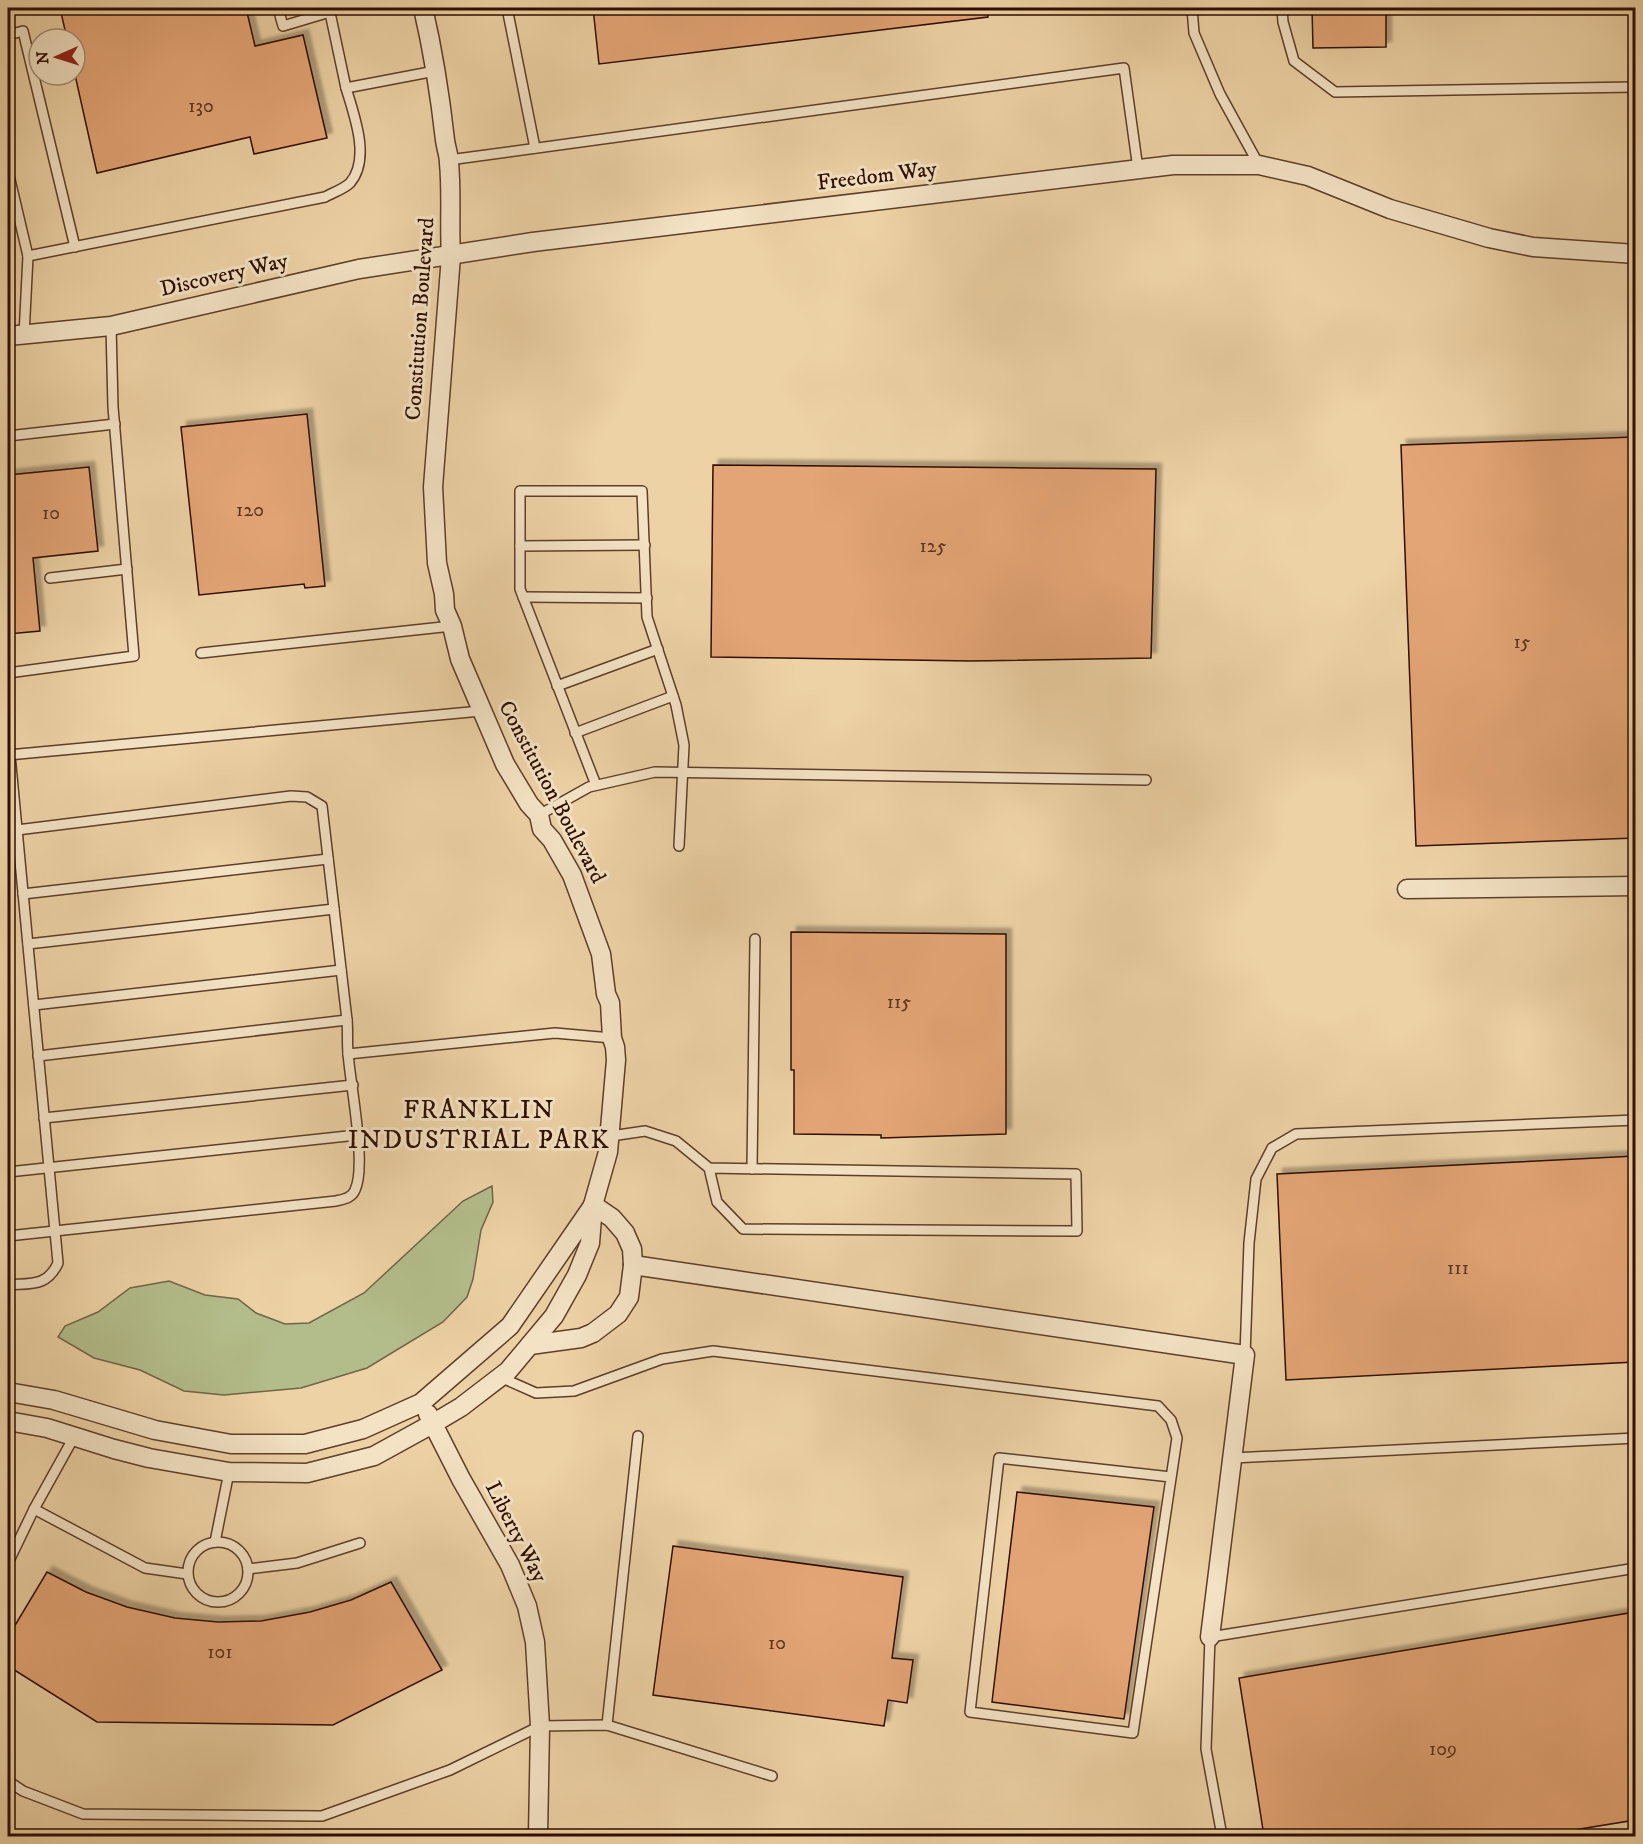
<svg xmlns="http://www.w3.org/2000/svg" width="1643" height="1844" font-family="'IM FELL DW Pica',serif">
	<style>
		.green { fill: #b3bd8b; stroke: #706546; stroke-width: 1.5 }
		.building { fill: #e4a576; stroke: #2e0d01; stroke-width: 1.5; filter: url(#shadow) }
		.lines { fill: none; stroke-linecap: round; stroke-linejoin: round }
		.service-casing { stroke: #5e3e2a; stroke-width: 12 }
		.minor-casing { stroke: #5e3e2a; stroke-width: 21 }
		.service { stroke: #f3e2c4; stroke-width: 9 }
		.minor { stroke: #f3e2c4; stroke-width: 18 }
		.labels { text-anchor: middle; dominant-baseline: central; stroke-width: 6; stroke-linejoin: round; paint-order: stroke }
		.number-label { font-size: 20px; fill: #5c331e }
		.street-label { font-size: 22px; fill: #2e0d01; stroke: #f3e2c4 }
		.quarter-label { font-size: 26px; letter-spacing: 1.5px; fill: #2e0d01; stroke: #f3e2c4 }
	</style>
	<defs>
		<filter id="shadow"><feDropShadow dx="5.5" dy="-5.5" stdDeviation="1.5" flood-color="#0004"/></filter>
	</defs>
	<rect width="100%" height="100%" fill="#edd2a5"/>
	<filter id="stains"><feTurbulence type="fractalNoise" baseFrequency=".00333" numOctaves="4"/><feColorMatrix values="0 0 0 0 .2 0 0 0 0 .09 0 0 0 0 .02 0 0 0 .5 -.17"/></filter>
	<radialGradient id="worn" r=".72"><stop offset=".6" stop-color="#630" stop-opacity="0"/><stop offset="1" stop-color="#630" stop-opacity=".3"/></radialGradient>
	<path class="green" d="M492,1186L493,1202L481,1230L473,1279L467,1297L443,1322L367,1368L301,1388L224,1395L184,1391L140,1370L94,1358L58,1337L65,1326L98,1312L130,1288L169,1281L205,1295L238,1299L256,1313L285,1324L309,1323L364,1293L463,1201Z"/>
	<g class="building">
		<path d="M60,8H246L255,46L303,35L327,138L254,154L250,137L97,173L75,75V39H67Z"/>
		<path d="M593,8H987L988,17L599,64Z"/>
		<path d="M1312,8H1386V47L1313,48Z"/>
		<path d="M307,414L325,586L305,588L304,584L199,595L181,427Z"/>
		<path d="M1635,437V838L1416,846L1401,445Z"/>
		<path d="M713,465L1156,469L1151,658L971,661L711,657Z"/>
		<path d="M89,467L98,551L33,558L40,631L8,634V475Z"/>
		<path d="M791,932L1006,934V1134L881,1138V1135L794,1134V1070H791Z"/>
		<path d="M1635,1156V1362L1286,1380L1277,1174Z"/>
		<path d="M1017,1492L1154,1507L1124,1719L992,1702Z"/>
		<path d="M673,1546L903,1577L892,1658L913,1660L907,1703L888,1700L884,1726L653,1695Z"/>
		<path d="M47,1572L86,1592L127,1607L175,1618L218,1622L261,1621L310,1612L351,1600L391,1582L442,1670L333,1725L97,1722L8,1666V1637Z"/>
		<path d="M1635,1612V1820L1537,1836H1264L1239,1678Z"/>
	</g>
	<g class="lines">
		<g class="service-casing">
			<g id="service">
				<path d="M278,8L283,26L330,12"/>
				<path d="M329,8L346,88L435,71"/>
				<path d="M507,8L535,148"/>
				<path d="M1192,8L1194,33L1220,94L1259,165"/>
				<path d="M1282,8L1283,22L1294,61L1335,92L1636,87"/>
				<path d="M8,35L23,31L75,247"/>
				<path d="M449,160L1124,68L1138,169"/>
				<path d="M8,171L28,256"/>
				<path d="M24,335L28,256L325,197C332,193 344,189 350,183C371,159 354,115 346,88"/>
				<path d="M8,436L115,424"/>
				<path d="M520,546L645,545"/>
				<path d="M50,578L127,569"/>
				<path d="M523,597L647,598"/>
				<path d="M201,653L452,626"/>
				<path d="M8,673L134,656L113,407L111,326"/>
				<path d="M557,686L658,649"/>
				<path d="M575,733L673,696"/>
				<path d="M8,755L481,711"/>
				<path d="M596,785L520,589V491H642L647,617L676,705L684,745L679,846"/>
				<path d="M539,815L589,787L655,772L1146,780"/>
				<path d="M23,894L328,859"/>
				<path d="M28,944L334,909"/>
				<path d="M34,1005L341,970"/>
				<path d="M348,1054L555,1033L612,1038"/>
				<path d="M38,1056L347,1020"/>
				<path d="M44,1118L353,1085"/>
				<path d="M611,1136L645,1131L676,1141L709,1168L717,1202L743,1229L1077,1231L1076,1174L709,1168"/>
				<path d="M752,1169L755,939"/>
				<path d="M8,1172L357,1135"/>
				<path d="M8,1236L336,1201C344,1199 352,1198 355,1190C367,1165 350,1083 348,1053C347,1042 348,1031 347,1020L322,806L307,797L291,796L17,830"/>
				<path d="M8,1285C31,1283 47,1287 58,1263L10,755"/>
				<path d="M1245,1355L1249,1243L1256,1179L1272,1148L1296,1134L1636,1120"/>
				<path d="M500,1377L536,1393L574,1391L662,1359L713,1351L1158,1406L1171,1420L1177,1438L1133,1733L970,1712L999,1458L1171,1477"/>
				<path d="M1233,1458L1636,1438"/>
				<path d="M34,1509L145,1568L187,1574"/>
				<circle cx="218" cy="1572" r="30"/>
				<path d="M215,1542L229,1472"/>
				<path d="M8,1563L34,1509L74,1437"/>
				<path d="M248,1569L297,1563L360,1543"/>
				<path d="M607,1725L638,1436"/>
				<path d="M8,1781L23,1791L83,1814L322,1816L450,1770L540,1726L607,1725L772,1776"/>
				<path d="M1222,1836L1206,1749L1210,1637L1636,1568"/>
			</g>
		</g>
		<g class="minor-casing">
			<g id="minor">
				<path d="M8,336L111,326L359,269L533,242L1173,165H1259L1308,176L1390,209L1489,238L1533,247L1636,254"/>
				<path d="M1407,889L1636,886"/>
				<path d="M633,1265L1245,1355L1210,1637"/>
				<path d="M530,1345L581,1338L593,1333L618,1314L629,1297L633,1265L632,1249L625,1233L612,1218L593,1205"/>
				<path d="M8,1392L54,1400L155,1430L231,1444H305L363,1429L421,1403L510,1326L592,1207"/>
				<path d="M428,1414L461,1479L510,1565L527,1606L535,1642L540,1726L538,1836"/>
				<path d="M8,1421L47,1428L114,1449L149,1458L229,1472L307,1473L374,1456L434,1423L461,1407L508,1371L554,1316L577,1275L590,1243L593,1205L608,1152L616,1060L615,1047L612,1038L610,1003L606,994L601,954L572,875L552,840L542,829L539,815L529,804L505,764L460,659L452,626L445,610L444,594L437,563L433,487L451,256C449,225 452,194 449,163C449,155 446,148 445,140C440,95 433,51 423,8"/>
			</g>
		</g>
		<use href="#service" class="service"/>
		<use href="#minor" class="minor"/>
	</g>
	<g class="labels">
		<g class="number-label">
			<text x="201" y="106">130</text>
			<text x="250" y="510">120</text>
			<text x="51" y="513">10</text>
			<text x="933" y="546">125</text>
			<text x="1522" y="642">15</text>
			<text x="899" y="1002">115</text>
			<text x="1458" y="1268">111</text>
			<text x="777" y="1643">10</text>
			<text x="220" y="1652">101</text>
			<text x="1443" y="1749">109</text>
		</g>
		<g class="street-label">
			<text transform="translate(877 176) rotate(-7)">Freedom Way</text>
			<text transform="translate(224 275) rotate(-13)">Discovery Way</text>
			<text transform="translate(420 319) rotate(-86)">Constitution Boulevard</text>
			<text transform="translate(552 792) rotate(62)">Constitution Boulevard</text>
			<text transform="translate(516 1532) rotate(63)">Liberty Way</text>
		</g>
		<g class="quarter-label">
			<text x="479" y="1110">FRANKLIN<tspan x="479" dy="30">INDUSTRIAL PARK</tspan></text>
		</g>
	</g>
	<rect width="1643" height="1844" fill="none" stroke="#edd2a5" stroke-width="30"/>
	<rect x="9" y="9" width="1625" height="1826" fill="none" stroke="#2e0d01" stroke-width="3"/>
	<rect x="15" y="15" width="1613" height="1814" fill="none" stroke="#2e0d01" stroke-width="1.5"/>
	<g transform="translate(57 57) rotate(267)"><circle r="28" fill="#f3e2c4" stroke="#a48d76" stroke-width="1.5"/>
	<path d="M0-4.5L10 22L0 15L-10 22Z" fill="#8f2418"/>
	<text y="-9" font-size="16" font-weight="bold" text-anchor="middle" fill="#2e0d01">N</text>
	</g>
	<rect width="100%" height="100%" filter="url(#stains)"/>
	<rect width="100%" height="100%" fill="url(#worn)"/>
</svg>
